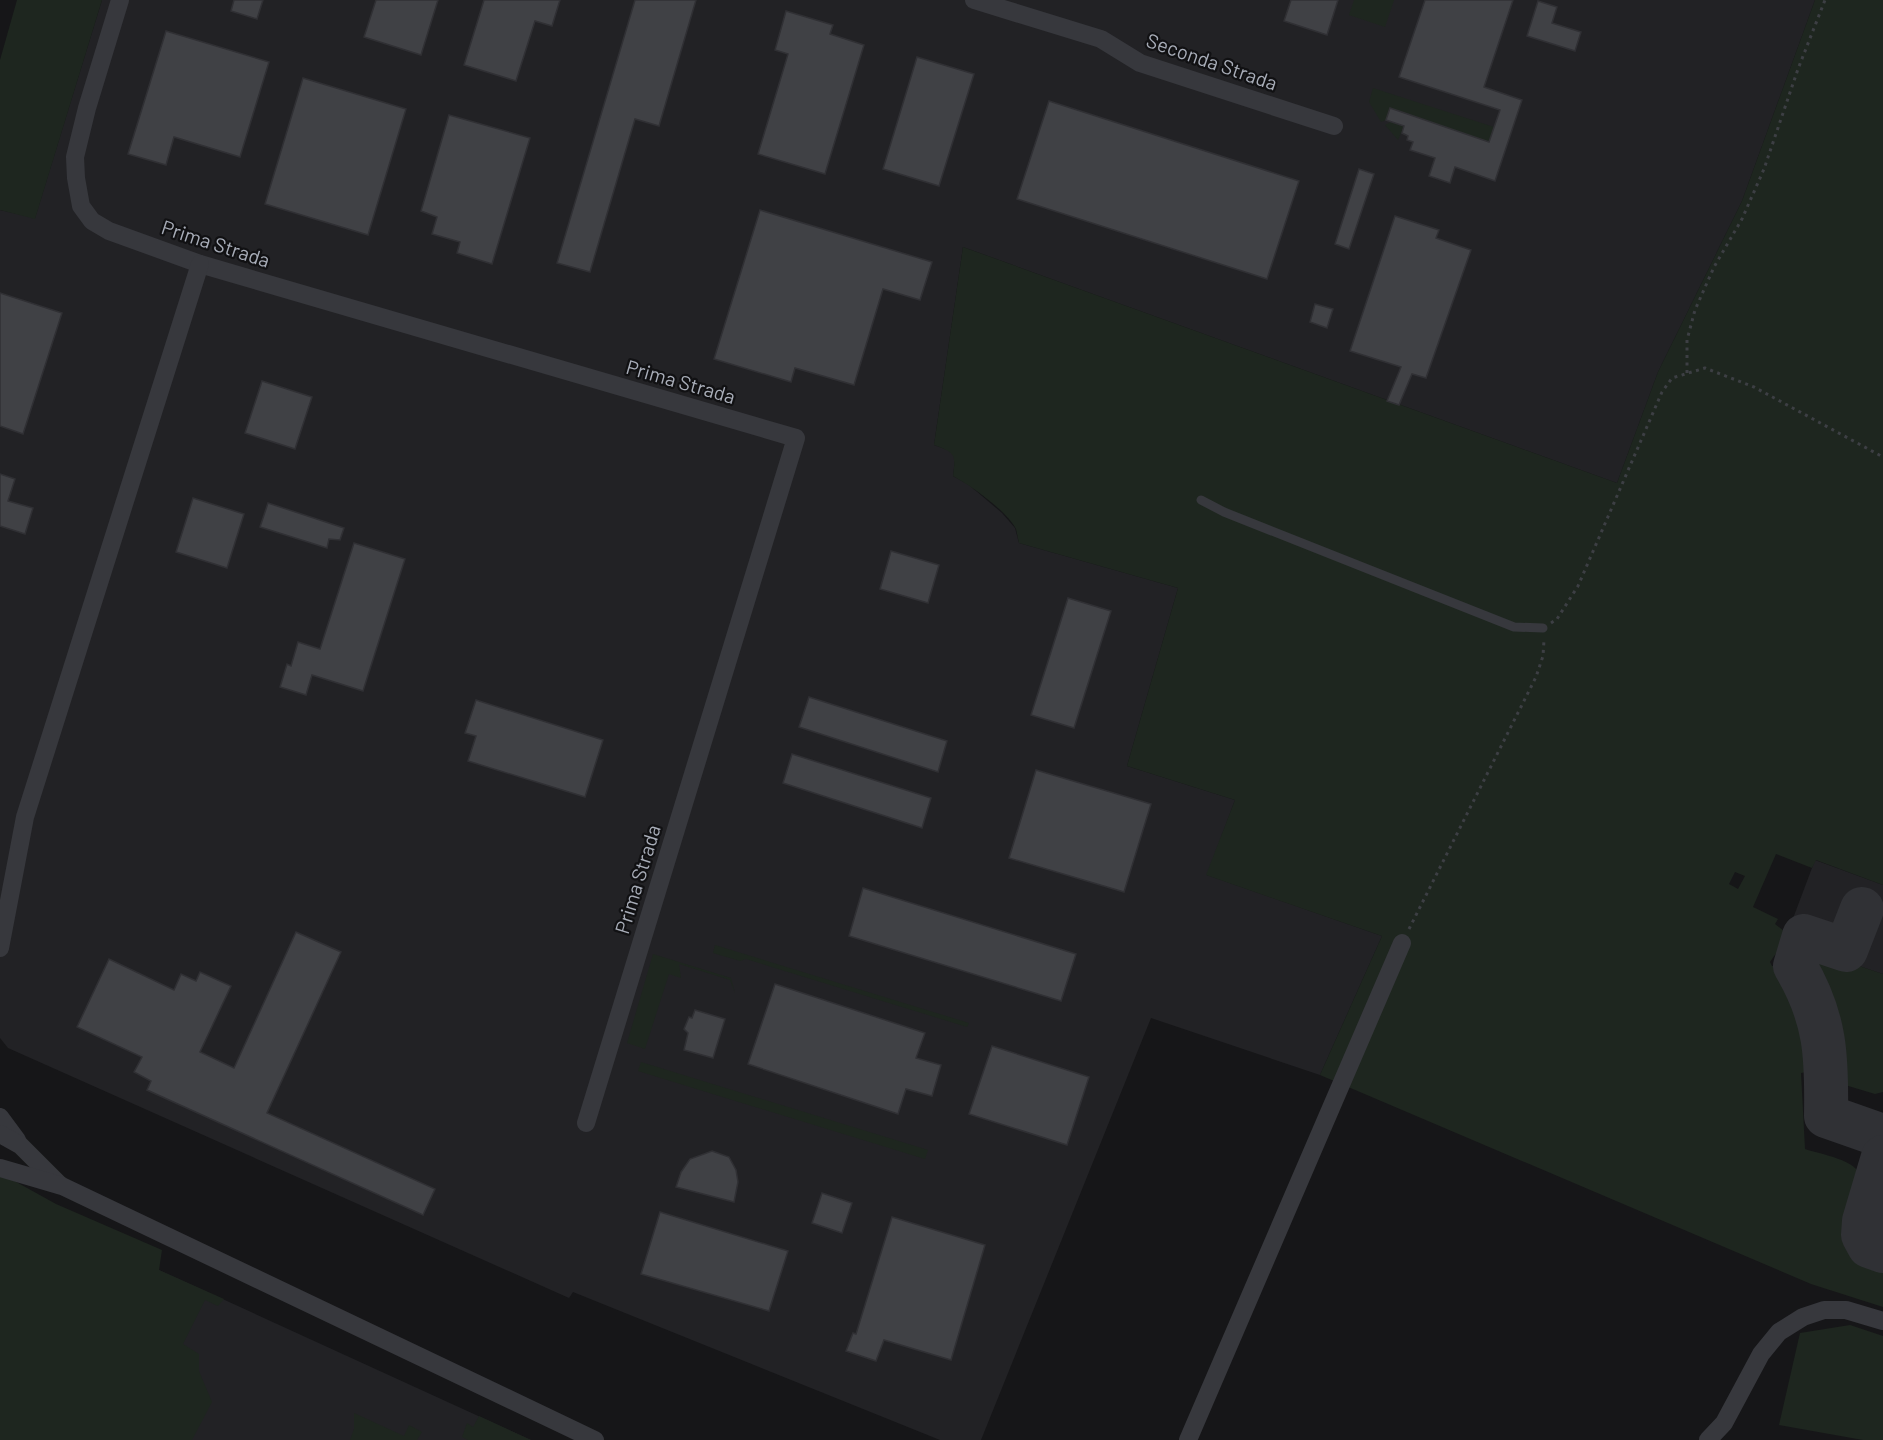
<svg xmlns="http://www.w3.org/2000/svg" width="1883" height="1440" font-family="Barlow,sans-serif">
	<style>
		.built { fill: #222225 }
		.green { fill: #1e261f; fill-rule: evenodd }
		.lines { fill: none; stroke-linecap: round; stroke-linejoin: round }
		.taxiway { stroke: #303135; stroke-width: 44 }
		.building { fill: #404145; stroke: #303034; stroke-width: 1.5 }
		.path { stroke: #3d3f44; stroke-width: 3; stroke-dasharray: 3 4.5; stroke-linecap: butt }
		.lane { stroke: #37383d; stroke-width: 9 }
		.street { stroke: #37383d; stroke-width: 18 }
		.labels { text-anchor: middle; dominant-baseline: central; stroke-width: 4.5; stroke-linejoin: round; paint-order: stroke }
		.street-label { font-size: 20px; fill: #a8adb8; stroke: #111113 }
	</style>
	<rect width="100%" height="100%" fill="#161618"/>
	<g class="built">
		<path d="M102,0H1815L1742,201L1658,372L1617,483L963,247L934,445L951,451L954,455L955,460L953,476L969,485L1002,513L1015,528L1019,543L1178,588L1127,766L1235,800L1207,875L1382,936L1320,1075L1151,1018L981,1440H940L573,1292L569,1298L8,1048L0,1038V210L35,218Z"/>
		<path d="M1815,860L1883,885V974L1826,955L1818,960L1815,969L1777,961Z"/>
		<path d="M159,1270L531,1440H110Z"/>
	</g>
	<g class="green">
		<path d="M17,0H102L35,219L0,210V60Z"/>
		<path d="M1354,0H1394L1385,27L1349,15Z"/>
		<path d="M1815,0H1883V885L1816,860L1812,868L1776,854L1753,907L1778,919L1775,924L1784,931C1784,943 1777,952 1770,962L1772,966L1777,965L1788,988L1800,991C1808,1017 1811,1041 1813,1068L1812,1071L1801,1073L1805,1149C1819,1154 1860,1160 1860,1178C1849,1218 1832,1247 1883,1263V1307L1811,1284L1320,1075L1382,936L1206,875L1235,800L1127,766L1178,588L1019,543C1018,539 1017,533 1016,529C1007,511 970,485 953,476C956,453 955,453 934,445L963,247L1617,483L1658,372L1742,201ZM1735,872L1745,876L1738,889L1729,884Z"/>
		<path d="M1373,88L1494,127L1484,156L1390,109L1386,120L1381,122L1369,102Z"/>
		<path d="M1391,122L1404,126L1398,140L1385,125Z"/>
		<path d="M715,945L969,1023L967,1027L746,959L740,961L713,953Z"/>
		<path d="M653,954L731,978L735,993L730,980L679,964L681,978L669,974L645,1049L627,1043Z"/>
		<path d="M1826,955L1883,974V1092L1875,1094L1845,1085L1840,1081L1837,1069V1044L1833,1017L1815,969L1818,960Z"/>
		<path d="M641,1062L928,1150L925,1159L638,1071Z"/>
		<path d="M0,1173L56,1204L162,1250L159,1270L224,1299L218,1306L205,1300L183,1344L199,1354V1371L212,1402L192,1440H0Z"/>
		<path d="M1883,1188V1237C1862,1230 1878,1203 1883,1188Z"/>
		<path d="M1850,1325L1883,1336V1440H1863L1779,1425L1800,1333Z"/>
		<path d="M354,1413L404,1436L409,1425L422,1432L417,1440H350L354,1429Z"/>
		<path d="M479,1416L531,1440H468L462,1437L467,1423L473,1427Z"/>
	</g>
	<g class="lines">
		<g class="taxiway">
			<path d="M1862,909L1846,950L1804,936L1795,966C1826,1018 1827,1057 1826,1116L1883,1136"/>
			<path d="M1883,1157L1864,1221L1863,1235L1869,1246L1883,1251"/>
		</g>
	</g>
	<g class="building">
		<path d="M234,0H263L257,19L231,11Z"/>
		<path d="M376,0H438L421,55L364,37Z"/>
		<path d="M484,0H560L552,26L535,21L516,81L464,65Z"/>
		<path d="M635,0H696L659,126L635,119L590,272L557,263Z"/>
		<path d="M1291,0H1338L1327,35L1284,21Z"/>
		<path d="M1425,0H1513L1484,87L1522,100L1495,181L1455,167L1450,183L1429,176L1435,158L1410,150L1413,142L1407,140L1408,136L1402,133L1404,126L1386,120L1390,108L1489,142L1500,110L1399,77Z"/>
		<path d="M1538,1L1557,7L1552,23L1581,32L1575,51L1527,36Z"/>
		<path d="M786,11L833,25L830,34L864,45L825,174L758,154L788,54L775,50Z"/>
		<path d="M166,31L269,62L240,157L174,137L166,165L128,154Z"/>
		<path d="M917,57L974,74L939,186L883,169Z"/>
		<path d="M303,78L406,109L368,235L265,204Z"/>
		<path d="M1049,101L1299,181L1267,279L1017,199Z"/>
		<path d="M449,115L530,138L492,264L457,253L460,242L432,234L437,217L421,211Z"/>
		<path d="M1359,169L1374,174L1349,249L1335,244Z"/>
		<path d="M760,210L932,262L920,300L883,289L854,385L795,368L791,382L714,359Z"/>
		<path d="M1395,216L1439,230L1436,238L1471,250L1426,378L1412,374L1399,405L1387,401L1401,367L1350,351Z"/>
		<path d="M0,293L62,313L23,434L0,426Z"/>
		<path d="M1315,304L1333,309L1327,328L1310,322Z"/>
		<path d="M262,381L312,397L295,449L245,433Z"/>
		<path d="M0,474L15,479L8,501L33,508L25,534L0,526Z"/>
		<path d="M193,498L244,514L227,568L176,552Z"/>
		<path d="M268,503L344,528L340,540L329,539L327,548L260,527Z"/>
		<path d="M354,543L405,559L363,691L312,675L306,695L280,687L287,664L291,666L298,642L320,649Z"/>
		<path d="M891,551L939,565L928,603L880,589Z"/>
		<path d="M1068,598L1111,611L1074,728L1031,715Z"/>
		<path d="M809,697L947,741L938,772L799,727Z"/>
		<path d="M476,700L603,740L585,797L468,761L476,736L465,733Z"/>
		<path d="M792,754L931,798L922,828L783,783Z"/>
		<path d="M1036,770L1151,804L1124,892L1009,858Z"/>
		<path d="M863,888L1076,954L1061,1001L849,936Z"/>
		<path d="M296,932L341,952L267,1113L435,1189L423,1215L147,1090L151,1081L134,1072L142,1057L77,1027L109,959L174,990L181,974L196,981L200,972L231,986L200,1052L234,1068Z"/>
		<path d="M775,984L925,1033L916,1058L941,1065L932,1096L906,1089L898,1114L748,1064Z"/>
		<path d="M695,1010L725,1019L713,1058L684,1050L688,1033L684,1029L689,1017L692,1018Z"/>
		<path d="M992,1046L1089,1077L1067,1145L969,1114Z"/>
		<path d="M712,1151L729,1157L736,1170L738,1182L734,1202L676,1187L681,1172L690,1159Z"/>
		<path d="M822,1193L852,1203L842,1233L812,1223Z"/>
		<path d="M660,1212L788,1251L769,1311L641,1274Z"/>
		<path d="M892,1217L985,1245L951,1360L884,1340L876,1361L846,1351L853,1333L856,1334Z"/>
	</g>
	<g class="lines">
		<g class="path">
			<path d="M1687,373V340L1695,310L1714,267L1742,219L1764,169L1798,69L1825,0"/>
			<path d="M1551,623L1557,619L1578,586L1662,392L1672,378L1705,368L1754,387L1883,457"/>
			<path d="M1409,929L1536,677L1543,656L1544,640"/>
		</g>
		<path class="lane" d="M1201,500L1224,512L1514,627L1543,628"/>
		<g class="street">
			<path d="M120,0L87,108L75,157L76,178L81,206L92,221L109,231L200,264L796,438L586,1123"/>
			<path d="M974,0L1101,39L1140,63L1334,126"/>
			<path d="M0,948L25,817L200,264"/>
			<path d="M0,1117L17,1140"/>
			<path d="M0,1134L20,1145L60,1185"/>
			<path d="M0,1168L62,1186L595,1440"/>
			<path d="M1188,1440L1402,943"/>
			<path d="M1708,1440L1724,1423L1761,1354L1779,1332L1803,1317L1824,1310H1846L1883,1321"/>
		</g>
	</g>
	<g class="labels">
		<g class="street-label">
			<text transform="translate(1212 61) rotate(19)">Seconda Strada</text>
			<text transform="translate(216 243) rotate(18)">Prima Strada</text>
			<text transform="translate(681 381) rotate(16)">Prima Strada</text>
			<text transform="translate(637 879) rotate(-73)">Prima Strada</text>
		</g>
	</g>
</svg>
